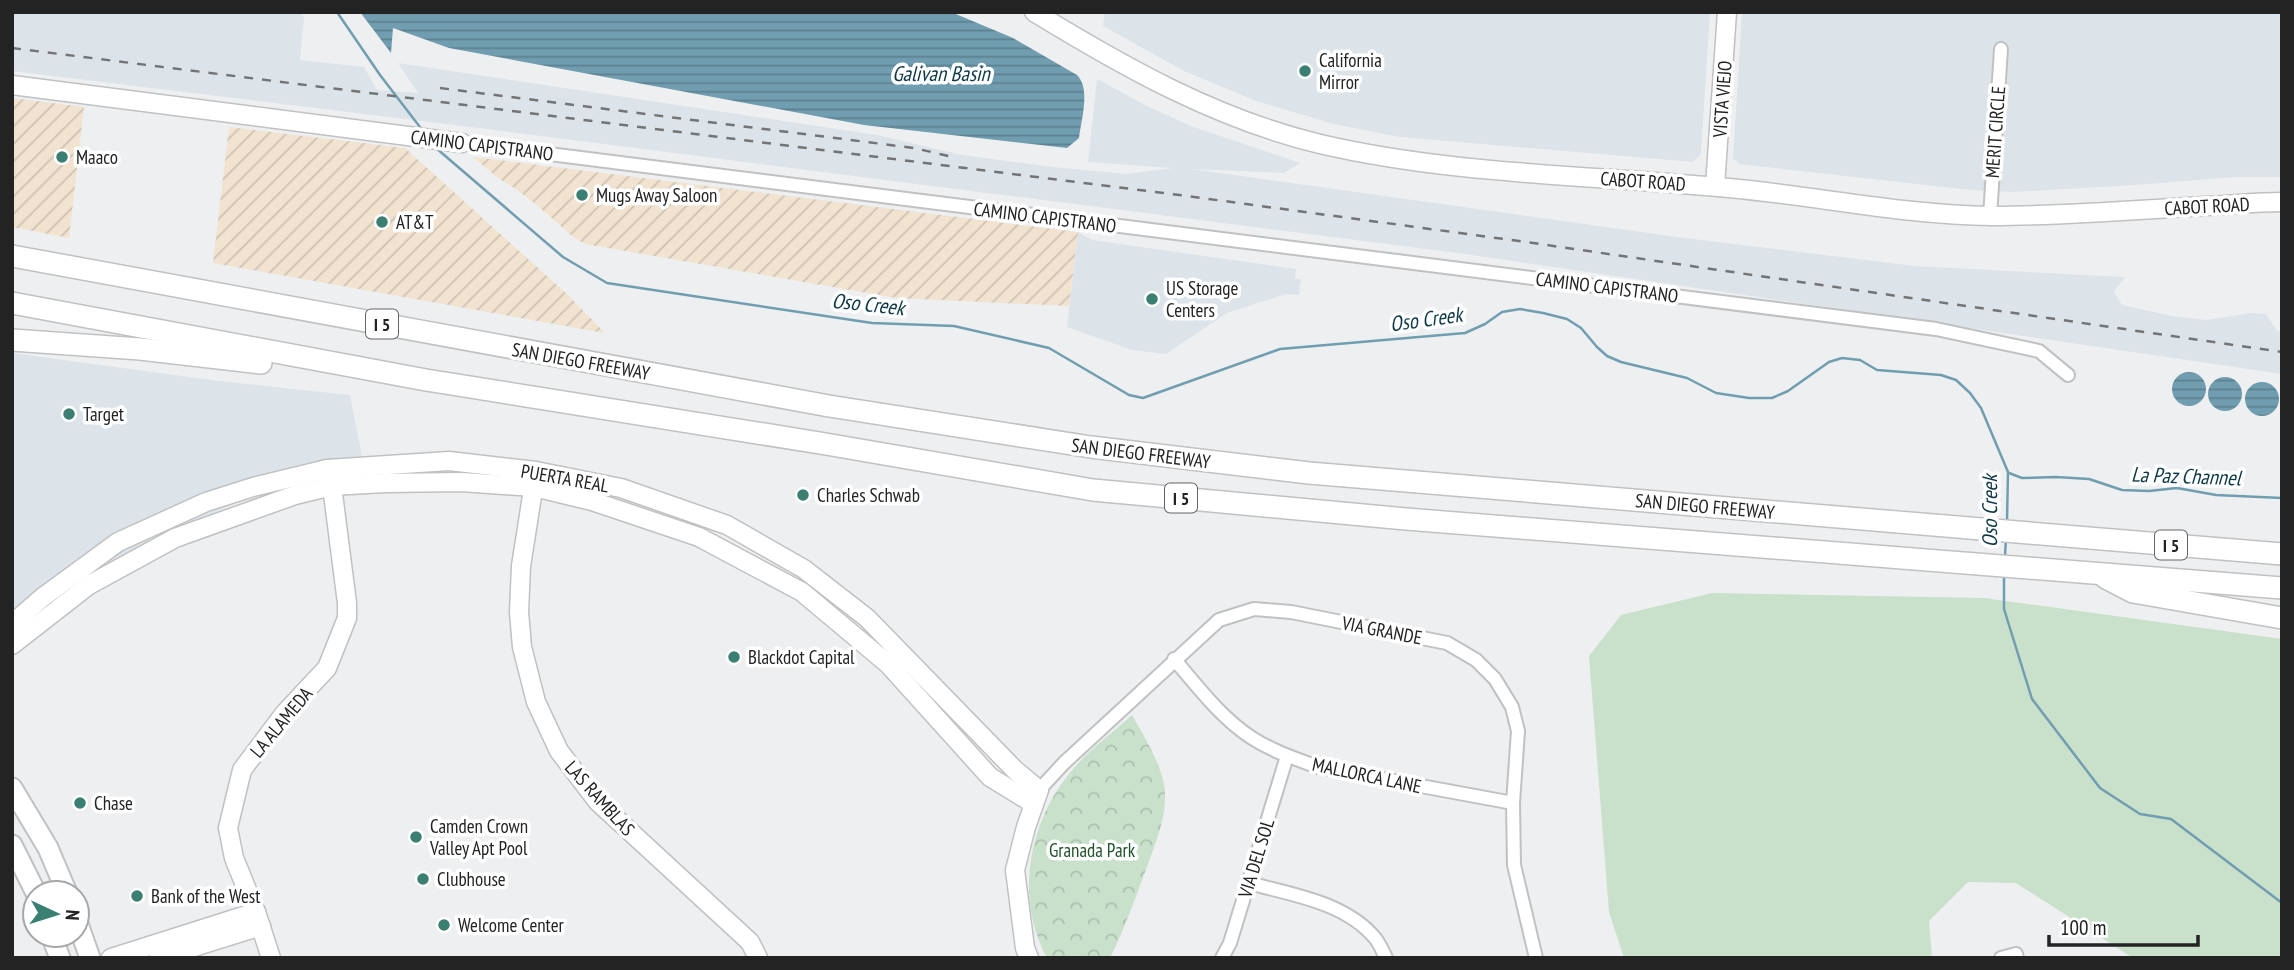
<svg xmlns="http://www.w3.org/2000/svg" width="2294" height="970" font-family="'PT Sans Narrow',sans-serif">
	<style>
		.built { fill: #dce4ea }
		.industrial { fill: url(#industrial-furrows) }
		.green { fill: #c9e0cb }
		.forest { fill: url(#forest-crowns) }
		.water { fill: url(#water-rules) }
		.lines { fill: none; stroke-linecap: round; stroke-linejoin: round }
		.stream { stroke: #709eb0; stroke-width: 2.5 }
		.street-casing { stroke: #c0c1c2; stroke-width: 16 }
		.secondary-casing { stroke: #c0c1c2; stroke-width: 21 }
		.primary-casing { stroke: #c0c1c2; stroke-width: 23 }
		.highway-casing { stroke: #c0c1c2; stroke-width: 24 }
		.street { stroke: #fff; stroke-width: 12 }
		.secondary { stroke: #fff; stroke-width: 18 }
		.primary { stroke: #fff; stroke-width: 19 }
		.highway { stroke: #fff; stroke-width: 21 }
		.rail { stroke: #737475; stroke-width: 2.5; stroke-dasharray: 9 9; stroke-linecap: butt }
		.poi-dot { fill: #3b7f72; stroke: #fff; stroke-width: 2.5 }
		.labels { text-anchor: middle; dominant-baseline: central; stroke-width: 7; stroke-linejoin: round; paint-order: stroke }
		.shield { fill: #fff; stroke: #656566; stroke-width: 2 }
		.shield-label { font-size: 18px; font-weight: bold; fill: #232324 }
		.poi-label { font-size: 19px; fill: #232324; stroke: #fff; text-anchor: start }
		.street-label { font-size: 19px; fill: #232324; stroke: #fff }
		.park-label { font-size: 19px; fill: #20532a; stroke: #fff }
		.water-label { font-size: 21px; font-style: italic; fill: #0d3846; stroke: #fff }
	</style>
	<defs>
		<pattern id="industrial-furrows" width="10" height="10" patternUnits="userSpaceOnUse" patternTransform="scale(1.75)"><rect width="10" height="10" fill="#f1e3d0"/><path d="M-1 1l2-2M0 10L10 0M9 11l2-2" fill="none" stroke="#cec2b2"/></pattern>
		<pattern id="forest-crowns" width="20" height="18" patternUnits="userSpaceOnUse" patternTransform="scale(1.75)"><rect width="20" height="18" fill="#c9e0cb"/><path d="M2 6a3 3 0 1 1 6 0M12 15a3 3 0 1 1 6 0" fill="none" stroke="#acc0ae"/></pattern>
		<pattern id="water-rules" width="6" height="5" patternUnits="userSpaceOnUse" patternTransform="scale(1.75)"><rect width="6" height="5" fill="#709eb0"/><path d="M0 2.5h6" fill="none" stroke="#5c808f"/></pattern>
	</defs>
	<rect width="100%" height="100%" fill="#eeeff1"/>
	<g class="built">
		<path d="M12,12H301L304,17L300,60L364,67L377,90L418,93L398,63L877,135L962,155L1053,167L1127,174L1173,168L1088,162L1097,79L1145,105L1191,126L1300,163L1284,173L1191,169L1677,237L1915,266L2125,277L2114,292L2122,305L2172,316L2207,320L2251,313L2266,314L2277,331L2282,332V374L1465,254L479,128L12,71Z"/>
		<path d="M1105,12H1710L1701,154L1693,162L1400,137L1334,124L1256,101L1184,71L1103,26Z"/>
		<path d="M1742,12H2282V177H2235L2136,185L2013,192L1970,190L1739,164L1733,158Z"/>
		<path d="M1078,232L1092,240L1296,269L1295,279H1301L1299,295L1286,294L1227,313L1166,354L1132,350L1067,327Z"/>
		<path d="M12,353L219,381L350,395L363,462L246,498L116,558L12,637Z"/>
	</g>
	<g class="industrial">
		<path d="M12,98L84,107L69,238L12,227Z"/>
		<path d="M229,127L405,148L568,295L605,333L213,263Z"/>
		<path d="M473,157L1078,232L1069,306L896,298L585,244L572,236L538,206L513,187L498,178Z"/>
	</g>
	<path class="green" d="M1712,593L1984,598L2282,639V958H2133L2016,883L1968,882L1929,921L1932,958H1624L1609,912L1589,656L1621,615Z"/>
	<path class="forest" d="M1132,715C1144,736 1165,770 1165,794C1166,819 1155,844 1147,867C1135,898 1125,928 1110,958H1047C1015,900 1028,824 1069,774C1086,752 1111,734 1132,715Z"/>
	<g class="water">
		<path d="M360,12H951L1013,38L1077,75C1091,89 1081,120 1079,138L1067,148L864,125L449,48L393,28L391,53Z"/>
		<circle cx="2189" cy="389" r="17"/>
		<circle cx="2225" cy="394" r="17"/>
		<circle cx="2262" cy="399" r="17"/>
	</g>
	<g class="lines">
		<g class="stream">
			<path d="M337,12L380,75L423,131"/>
			<path d="M436,148L563,257L607,283L872,323L954,326L1049,348L1129,395L1143,398L1280,349L1465,333L1485,324L1502,312L1520,309L1543,313L1567,319L1581,328L1597,347L1607,356L1621,362L1687,378L1716,393L1749,398H1772L1788,391L1829,362L1842,358L1860,360L1877,370L1941,375L1956,380L1970,393L1981,408L2008,472L2007,521"/>
			<path d="M2009,473L2022,478L2056,477L2089,479L2122,490L2149,491L2177,488L2216,495L2282,498"/>
			<path d="M2005,556L2006,538"/>
			<path d="M2004,573V609L2032,699L2100,788L2140,814L2171,819L2282,903"/>
		</g>
		<g class="street-casing">
			<g id="street">
				<path d="M462,143L1936,329L2039,351L2068,375"/>
				<path d="M1990,216L2001,49"/>
				<path d="M1174,659C1198,687 1221,718 1252,738C1272,751 1296,759 1318,767L1513,803"/>
				<path d="M1039,790L1064,763L1219,620L1254,609L1291,612L1447,643L1476,660L1495,679L1512,707L1518,731L1513,803L1514,865L1536,958"/>
				<path d="M1249,883C1292,895 1345,902 1375,938C1380,944 1383,952 1386,958"/>
				<path d="M1222,958L1230,943L1287,756"/>
				<path d="M2001,958L2016,954L2017,958"/>
			</g>
		</g>
		<g class="secondary-casing">
			<g id="secondary">
				<path d="M1034,12C1124,67 1216,119 1320,144C1453,175 1593,175 1729,188C1817,196 1904,215 1992,216C2063,216 2134,210 2205,206C2230,205 2256,202 2282,202"/>
				<path d="M12,85L462,143"/>
				<path d="M1715,186L1727,12"/>
				<path d="M535,477L521,566L519,612L522,647L536,702L559,751L598,802L750,942L758,958"/>
				<path d="M12,624L43,597L118,542L206,502L253,487L327,469L449,461L536,471L621,488L727,525L804,569L867,618L1015,770L1039,790L1026,827L1015,870L1025,948L1029,958"/>
				<path d="M12,645L89,585L175,538L295,495L332,486L385,483L461,482L534,487L592,501L699,537L802,592L888,664L990,777L1034,804"/>
				<path d="M111,958L256,912"/>
				<path d="M159,958L261,926"/>
				<path d="M271,958L256,912L234,858L228,828L242,770L284,714L327,668L347,618V603L332,486L329,474"/>
			</g>
		</g>
		<g class="primary-casing">
			<g id="primary">
				<path d="M12,788L48,848L67,893"/>
				<path d="M12,845L36,893"/>
				<path d="M77,921L90,958"/>
				<path d="M51,935L60,958"/>
			</g>
		</g>
		<g class="highway-casing">
			<g id="highway">
				<path d="M12,256L829,406L1091,447L1309,473L2282,554"/>
				<path d="M12,303L426,380L820,443L1093,490L1406,519L2282,588"/>
				<path d="M12,340L140,349L261,363"/>
				<path d="M2106,578L2133,592L2282,618"/>
			</g>
		</g>
		<use href="#street" class="street"/>
		<use href="#secondary" class="secondary"/>
		<use href="#primary" class="primary"/>
		<use href="#highway" class="highway"/>
		<g class="rail">
			<path d="M12,48L1187,196L1526,242L2282,352"/>
			<path d="M440,88L914,148L957,158"/>
		</g>
	</g>
	<g class="poi-dot">
		<circle cx="1305" cy="71" r="7"/>
		<circle cx="62" cy="157" r="7"/>
		<circle cx="582" cy="195" r="7"/>
		<circle cx="382" cy="222" r="7"/>
		<circle cx="1152" cy="299" r="7"/>
		<circle cx="69" cy="414" r="7"/>
		<circle cx="803" cy="495" r="7"/>
		<circle cx="734" cy="657" r="7"/>
		<circle cx="80" cy="803" r="7"/>
		<circle cx="416" cy="837" r="7"/>
		<circle cx="423" cy="879" r="7"/>
		<circle cx="137" cy="896" r="7"/>
		<circle cx="444" cy="925" r="7"/>
	</g>
	<g class="labels">
		<g class="shield">
			<rect x="366" y="309.5" width="32" height="29" rx="5"/>
			<rect x="1165" y="483.5" width="32" height="29" rx="5"/>
			<rect x="2155" y="530.5" width="32" height="29" rx="5"/>
		</g>
		<g class="shield-label">
			<text x="382" y="324">I 5</text>
			<text x="1181" y="498">I 5</text>
			<text x="2171" y="545">I 5</text>
		</g>
		<g class="poi-label">
			<text x="1319" y="60">California<tspan x="1319" dy="22">Mirror</tspan></text>
			<text x="76" y="157">Maaco</text>
			<text x="596" y="195">Mugs Away Saloon</text>
			<text x="396" y="222">AT&amp;T</text>
			<text x="1166" y="288">US Storage<tspan x="1166" dy="22">Centers</tspan></text>
			<text x="83" y="414">Target</text>
			<text x="817" y="495">Charles Schwab</text>
			<text x="748" y="657">Blackdot Capital</text>
			<text x="94" y="803">Chase</text>
			<text x="430" y="826">Camden Crown<tspan x="430" dy="22">Valley Apt Pool</tspan></text>
			<text x="437" y="879">Clubhouse</text>
			<text x="151" y="896">Bank of the West</text>
			<text x="458" y="925">Welcome Center</text>
		</g>
		<g class="street-label">
			<text transform="translate(1722 99) rotate(-86)">VISTA VIEJO</text>
			<text transform="translate(1995 132) rotate(-86)">MERIT CIRCLE</text>
			<text transform="translate(482 145) rotate(7)">CAMINO CAPISTRANO</text>
			<text transform="translate(1643 181) rotate(4)">CABOT ROAD</text>
			<text transform="translate(2207 206) rotate(-3)">CABOT ROAD</text>
			<text transform="translate(1045 217) rotate(7)">CAMINO CAPISTRANO</text>
			<text transform="translate(1607 287) rotate(7)">CAMINO CAPISTRANO</text>
			<text transform="translate(581 361) rotate(10)">SAN DIEGO FREEWAY</text>
			<text transform="translate(1141 453) rotate(7)">SAN DIEGO FREEWAY</text>
			<text transform="translate(565 478) rotate(10)">PUERTA REAL</text>
			<text transform="translate(1705 506) rotate(5)">SAN DIEGO FREEWAY</text>
			<text transform="translate(1382 630) rotate(11)">VIA GRANDE</text>
			<text transform="translate(281 722) rotate(-50)">LA ALAMEDA</text>
			<text transform="translate(1367 775) rotate(12)">MALLORCA LANE</text>
			<text transform="translate(600 798) rotate(48)">LAS RAMBLAS</text>
			<text transform="translate(1256 858) rotate(-73)">VIA DEL SOL</text>
		</g>
		<g class="park-label">
			<text x="1092" y="850">Granada Park</text>
		</g>
		<g class="water-label">
			<text x="941" y="73">Galivan Basin</text>
			<text transform="translate(868 304) rotate(6)">Oso Creek</text>
			<text transform="translate(1426 319) rotate(-8)">Oso Creek</text>
			<text transform="translate(2186 476) rotate(2)">La Paz Channel</text>
			<text transform="translate(1989 511) rotate(-90)">Oso Creek</text>
		</g>
	</g>
	<rect width="2294" height="970" fill="none" stroke="#232324" stroke-width="28"/>
	<g transform="translate(56 914) rotate(94)"><circle r="33" fill="#ffffff" stroke="#a7a7a7" stroke-width="2"/>
	<path d="M0-5L12 26L0 18L-12 26Z" fill="#3b7f72"/>
	<text y="-10" font-size="19" font-weight="bold" text-anchor="middle" fill="#232324">N</text>
	</g>
	<path d="M2049 935v10h149v-10" fill="none" stroke="#232324" stroke-width="3.5"/>
	<text x="2060" y="935" font-size="21" fill="#232324" stroke="#ffffff" stroke-width="5" paint-order="stroke">100 m</text>
</svg>
